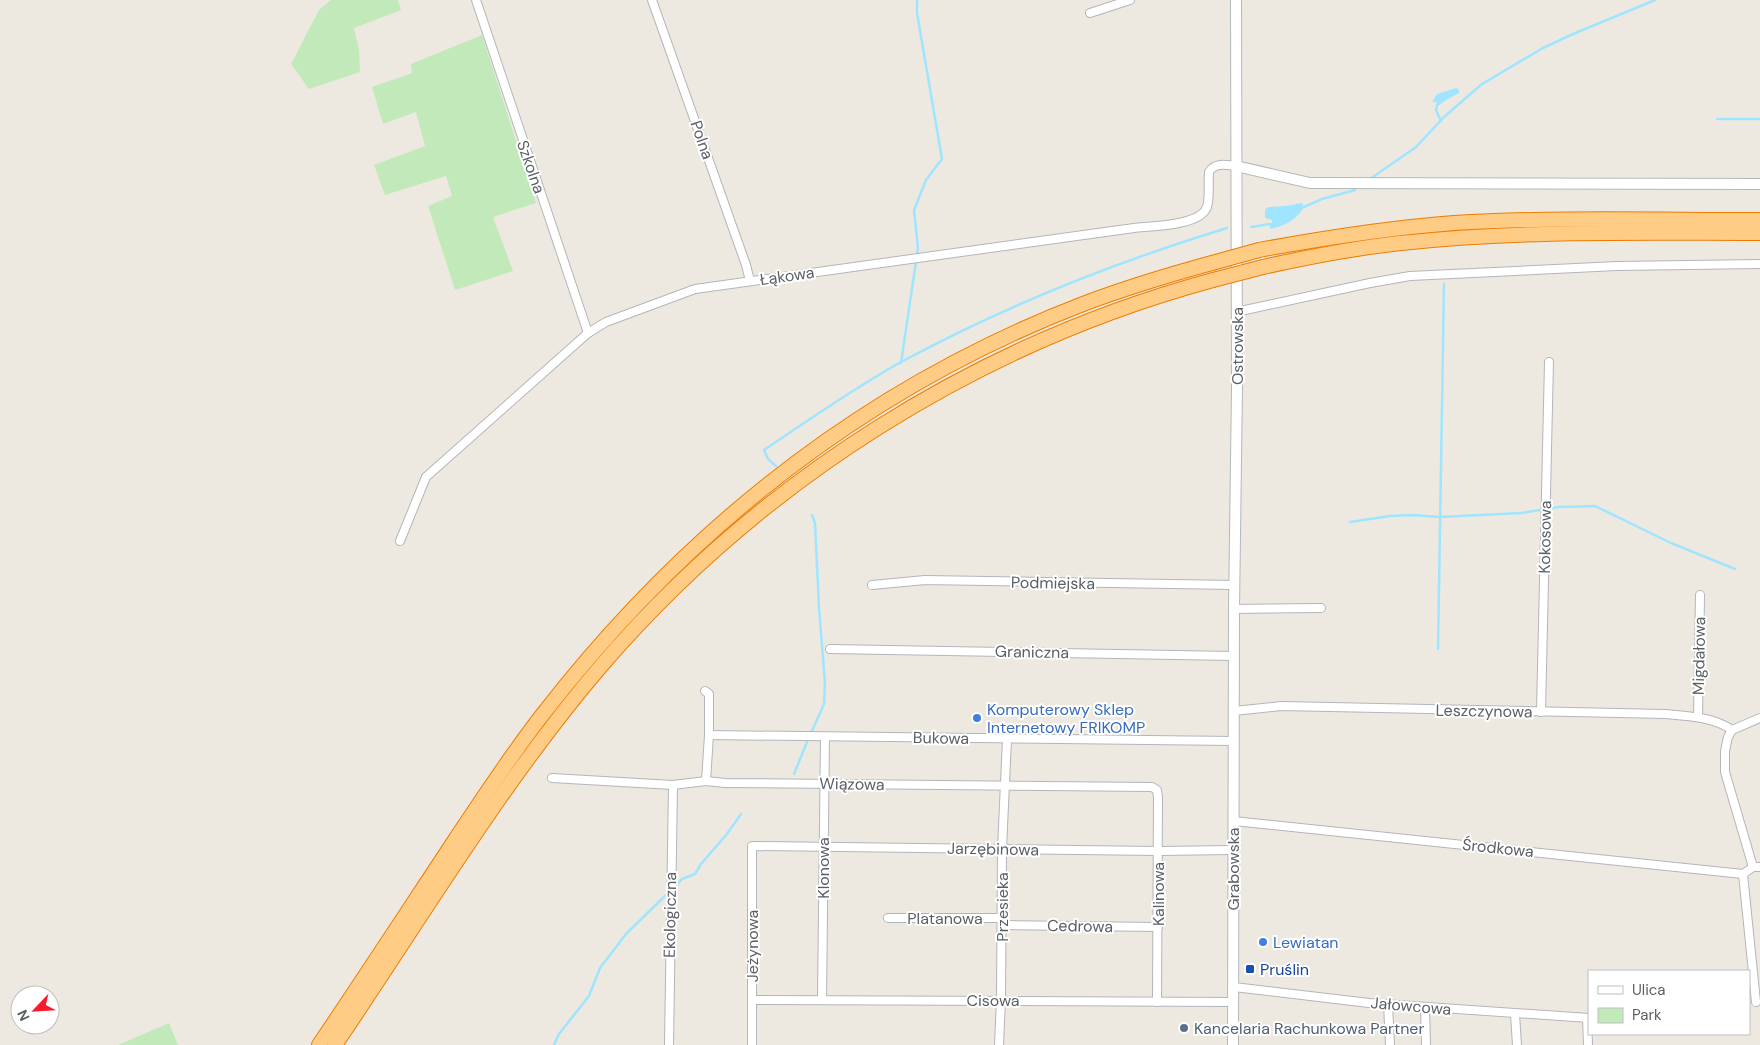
<svg xmlns="http://www.w3.org/2000/svg" width="1760" height="1045" font-family="'DM Sans',sans-serif">
	<style>
		.green { fill: #c2e9ba }
		.water { fill: #9fe5ff }
		.lines { fill: none; stroke-linecap: round; stroke-linejoin: round }
		.stream { stroke: #9fe5ff; stroke-width: 2.5 }
		.street-casing { stroke: #b2b6ba; stroke-width: 10 }
		.secondary-casing { stroke: #b2b8bd; stroke-width: 12 }
		.highway-casing { stroke: #ee7c00; stroke-width: 16 }
		.street { stroke: #fff; stroke-width: 8 }
		.secondary { stroke: #fff; stroke-width: 10 }
		.highway { stroke: #ffcc86; stroke-width: 14 }
		.highway-bridge-casing { stroke: #ee7c00; stroke-width: 16; stroke-linecap: butt }
		.highway-bridge { stroke: #ffcc86; stroke-width: 14 }
		.shop-dot { fill: #3f7fe0; stroke: #fff; stroke-width: 2 }
		.transit-dot { fill: #1a4fb4; stroke: #fff; stroke-width: 2 }
		.service-dot { fill: #5c6f8a; stroke: #fff; stroke-width: 2 }
		.labels { text-anchor: middle; dominant-baseline: central; stroke-width: 4; stroke-linejoin: round; paint-order: stroke }
		.street-label { font-size: 16px; fill: #595f63; stroke: #fff }
		.shop-label { font-size: 16px; fill: #366cbe; stroke: #fff; text-anchor: start }
		.transit-label { font-size: 16px; fill: #164399; stroke: #fff; text-anchor: start }
		.service-label { font-size: 16px; fill: #4e5e75; stroke: #fff; text-anchor: start }
	</style>
	<rect width="100%" height="100%" fill="#eee9e0"/>
	<g class="green">
		<path d="M331,0H398L401,10L354,28L359,50L360,72L309,89L291,64L319,10Z"/>
		<path d="M482,35L536,203L493,217L513,271L455,290L428,206L452,196L446,176L385,195L374,165L425,146L416,112L383,124L372,87L412,73L411,64Z"/>
		<path d="M169,1023L178,1045H118Z"/>
	</g>
	<g class="water">
		<path d="M1456,88L1459,90V93L1443,102L1440,105H1437L1436,102H1432L1437,94Z"/>
		<path d="M1302,203L1304,207C1297,220 1284,226 1270,229V224L1272,223V220L1265,218V209L1269,207L1286,206Z"/>
	</g>
	<g class="lines">
		<g class="stream">
			<path d="M1437,105L1436,110L1441,121"/>
			<path d="M1717,119H1760"/>
			<path d="M1370,179L1416,147L1444,117L1482,84L1543,48L1573,34L1655,0"/>
			<path d="M1304,207L1322,199L1355,190"/>
			<path d="M1251,227L1270,224"/>
			<path d="M901,363L918,248L914,210L926,180L942,159L917,13V0"/>
			<path d="M776,466L768,459L764,450C809,420 854,388 901,362C1003,307 1116,262 1227,228"/>
			<path d="M812,515L815,523L819,608L825,683L824,704L812,731"/>
			<path d="M1350,522L1390,516L1412,515L1440,517L1521,513L1559,507L1595,506L1671,543L1735,569"/>
			<path d="M1438,649L1444,284"/>
			<path d="M794,774L807,742"/>
			<path d="M673,888L682,879L695,874L701,864L727,834L741,814"/>
			<path d="M554,1045L559,1034L589,996L600,968L626,934L669,892"/>
		</g>
		<g class="street-casing">
			<g id="street">
				<path d="M476,0L588,333"/>
				<path d="M652,0L746,265L750,281"/>
				<path d="M1090,13L1130,0"/>
				<path d="M1236,312L1370,283L1410,276L1617,266L1760,264"/>
				<path d="M400,541L426,477L588,333L606,322L695,289L1134,228C1151,226 1200,226 1207,207C1210,197 1208,183 1209,172C1215,162 1226,165 1236,166"/>
				<path d="M872,585L925,580L1235,585"/>
				<path d="M1234,609L1321,608"/>
				<path d="M830,649L1234,656"/>
				<path d="M705,691L709,694V735L706,781"/>
				<path d="M1234,711L1281,706L1665,714C1688,716 1713,717 1732,730"/>
				<path d="M1541,712L1549,362"/>
				<path d="M1698,717L1700,595"/>
				<path d="M709,735L1234,741"/>
				<path d="M552,778L673,785L706,781L725,783L1152,787L1157,790L1158,797L1157,1002"/>
				<path d="M1233,821L1743,874L1753,867H1760"/>
				<path d="M1753,867L1725,772V751L1728,737L1732,730L1760,718"/>
				<path d="M1743,874L1756,1002"/>
				<path d="M888,918H1002"/>
				<path d="M1002,925L1158,927"/>
				<path d="M1234,987L1369,1003L1589,1018"/>
				<path d="M752,1000L1234,1002"/>
				<path d="M822,1000L825,737"/>
				<path d="M1388,1004L1390,1045"/>
				<path d="M1425,1007L1426,1045"/>
				<path d="M1515,1014L1517,1045"/>
				<path d="M1587,1018L1588,1045"/>
				<path d="M669,1045L673,785"/>
				<path d="M752,1045V846L1158,851L1233,850"/>
				<path d="M999,1045L1001,1000L1002,849L1007,739"/>
			</g>
		</g>
		<g class="secondary-casing">
			<g id="secondary">
				<path d="M1236,166L1310,183H1323L1760,184"/>
				<path d="M1233,1045L1234,609L1237,387L1236,0"/>
			</g>
		</g>
		<g class="highway-casing">
			<g id="highway">
				<path d="M1259,250C1324,238 1388,228 1454,223C1555,217 1658,220 1760,220"/>
				<path d="M1263,267C1308,257 1354,248 1401,243C1520,230 1640,233 1760,233"/>
				<path d="M319,1045C365,977 410,908 455,840C483,798 511,755 543,714C686,530 865,388 1083,304C1125,288 1168,275 1212,263"/>
				<path d="M335,1045C422,917 501,783 601,666C761,480 977,344 1213,280"/>
			</g>
		</g>
		<use href="#street" class="street"/>
		<use href="#secondary" class="secondary"/>
		<use href="#highway" class="highway"/>
		<g class="highway-bridge-casing">
			<g id="highway-bridge">
				<path d="M1212,263L1259,250"/>
				<path d="M1213,280L1263,267"/>
			</g>
		</g>
		<use href="#highway-bridge" class="highway-bridge"/>
	</g>
	<g class="shop-dot">
		<circle cx="977" cy="718" r="5"/>
		<circle cx="1263" cy="942" r="5"/>
	</g>
	<rect class="transit-dot" x="1245" y="964" width="10" height="10" rx="2.5"/>
	<circle class="service-dot" cx="1184" cy="1028" r="5"/>
	<g class="labels">
		<g class="street-label">
			<text transform="translate(702 140) rotate(71)">Polna</text>
			<text transform="translate(531 167) rotate(71)">Szkolna</text>
			<text transform="translate(787 276) rotate(-8)">Łąkowa</text>
			<text transform="translate(1237 346) rotate(-90)">Ostrowska</text>
			<text transform="translate(1545 537) rotate(-89)">Kokosowa</text>
			<text transform="translate(1053 583) rotate(1)">Podmiejska</text>
			<text transform="translate(1032 652) rotate(1)">Graniczna</text>
			<text transform="translate(1699 656) rotate(-89)">Migdałowa</text>
			<text transform="translate(1484 711) rotate(1)">Leszczynowa</text>
			<text transform="translate(941 738) rotate(1)">Bukowa</text>
			<text transform="translate(852 784) rotate(1)">Wiązowa</text>
			<text transform="translate(1498 848) rotate(6)">Środkowa</text>
			<text transform="translate(993 849) rotate(1)">Jarzębinowa</text>
			<text transform="translate(823 868) rotate(-90)">Klonowa</text>
			<text transform="translate(1233 869) rotate(-90)">Grabowska</text>
			<text transform="translate(1158 894) rotate(-90)">Kalinowa</text>
			<text transform="translate(1002 907) rotate(-90)">Przesieka</text>
			<text transform="translate(670 915) rotate(-89)">Ekologiczna</text>
			<text x="945" y="918">Platanowa</text>
			<text transform="translate(1080 926) rotate(1)">Cedrowa</text>
			<text transform="translate(752 946) rotate(-90)">Jeżynowa</text>
			<text x="993" y="1000">Cisowa</text>
			<text transform="translate(1411 1006) rotate(5)">Jałowcowa</text>
		</g>
		<g class="shop-label">
			<text x="987" y="709">Komputerowy Sklep<tspan x="987" dy="18">Internetowy FRIKOMP</tspan></text>
			<text x="1273" y="942">Lewiatan</text>
		</g>
		<g class="transit-label">
			<text x="1260" y="969">Pruślin</text>
		</g>
		<g class="service-label">
			<text x="1194" y="1028">Kancelaria Rachunkowa Partner</text>
		</g>
	</g>
	<rect x="1588" y="970" width="162" height="65" fill="#ffffff" stroke="#bdbfc1"/>
	<rect x="1598" y="986" width="25" height="8" fill="#ffffff" stroke="#bdbfc1"/>
	<text x="1632" y="995" font-size="15" fill="#595f63">Ulica</text>
	<rect x="1598" y="1008" width="25" height="15" fill="#c2e9ba" stroke="#bdbfc1"/>
	<text x="1632" y="1020" font-size="15" fill="#595f63">Park</text>
	<g transform="translate(35 1010) rotate(245)"><circle r="24" fill="#ffffff" stroke="#bdbfc1"/>
	<path d="M0-4L9 19L0 12L-9 19Z" fill="#fa1a2e"/>
	<text y="-8" font-size="14" font-weight="bold" text-anchor="middle" fill="#595f63">N</text>
	</g>
</svg>
